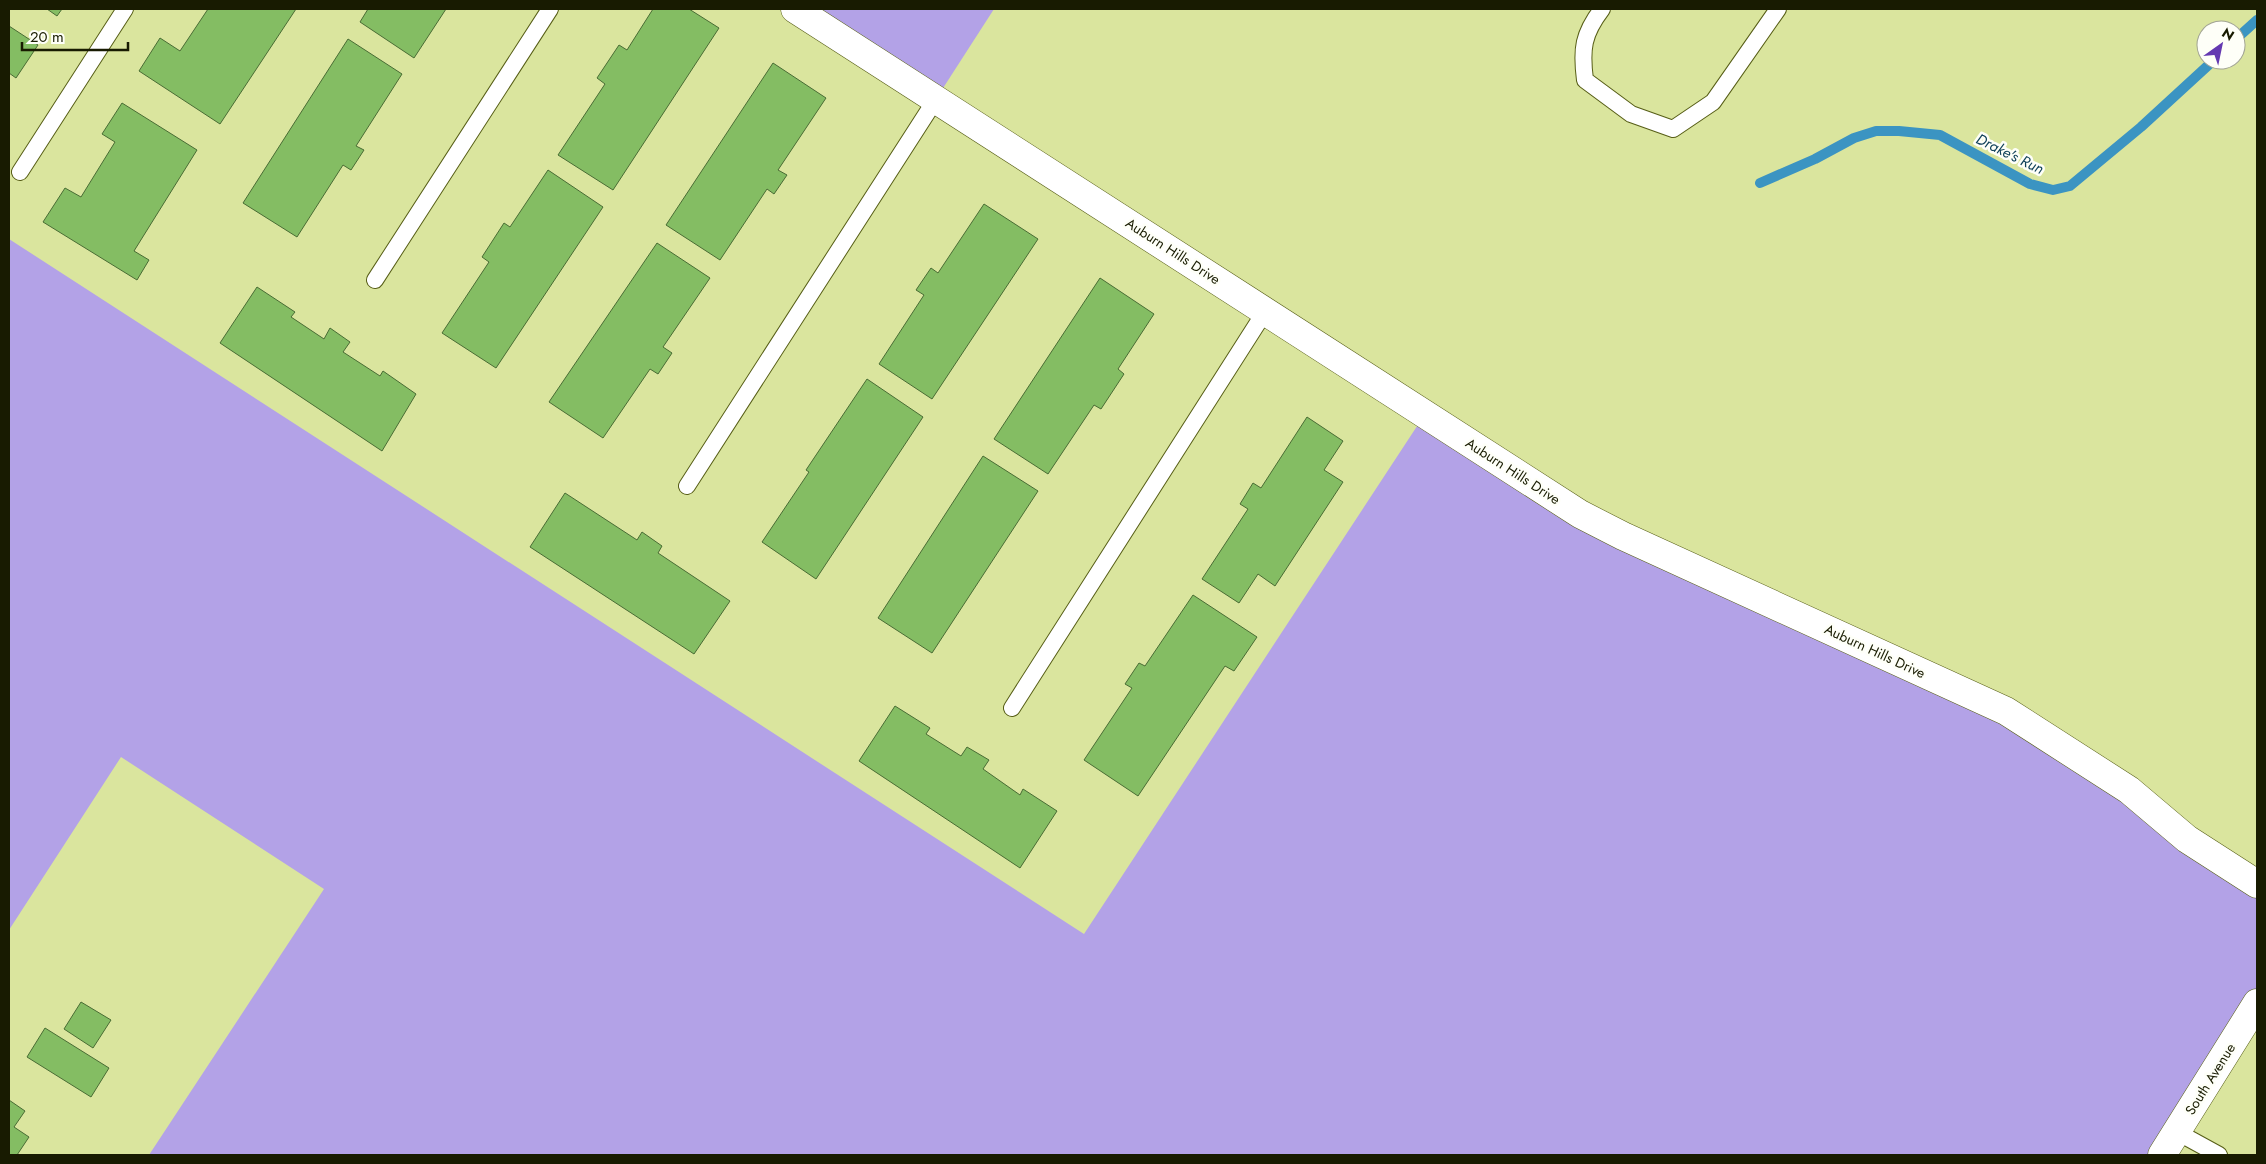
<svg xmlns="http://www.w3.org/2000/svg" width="2266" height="1164" font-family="Jost,sans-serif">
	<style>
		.green { fill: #b3a2e7 }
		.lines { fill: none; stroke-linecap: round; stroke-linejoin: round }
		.stream { stroke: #3b94c2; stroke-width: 10 }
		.building { fill: #84bd63; stroke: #496c34 }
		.lane-casing { stroke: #575e17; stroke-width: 18 }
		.street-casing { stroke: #575e17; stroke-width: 29 }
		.secondary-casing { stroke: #575e17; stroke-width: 29 }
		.lane { stroke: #fff; stroke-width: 16 }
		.street { stroke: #fff; stroke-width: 28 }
		.secondary { stroke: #fff; stroke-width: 28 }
		.labels { text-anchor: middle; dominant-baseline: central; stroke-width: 5; stroke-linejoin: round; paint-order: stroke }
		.street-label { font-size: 14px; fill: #181b01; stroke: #fefff8 }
		.water-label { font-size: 15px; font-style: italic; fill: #11425a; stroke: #fefff8 }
	</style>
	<rect width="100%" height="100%" fill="#dae59e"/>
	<g class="green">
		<path d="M795,9H994L936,99Z"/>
		<path d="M9,239L1084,934L1425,414L1580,514L2006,711L2257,884V1003L2162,1155H149L324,889L121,757L9,930Z"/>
	</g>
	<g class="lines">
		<g class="stream">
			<path d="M2236,39L2257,20"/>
			<path d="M1760,183L1815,159L1854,138L1876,131H1899L1940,135L2030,184L2053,190L2070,186L2141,127L2214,60"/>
		</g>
	</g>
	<g class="building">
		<path d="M47,9H62L57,16Z"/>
		<path d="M208,9H296L220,124L139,71L160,38L180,51Z"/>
		<path d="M368,9H446L414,58L360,22Z"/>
		<path d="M653,9H689L719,28L613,190L558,155L605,84L597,78L619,45L627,50Z"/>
		<path d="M9,26L38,45L16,78L9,73Z"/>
		<path d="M348,39L402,74L356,146L364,150L351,170L343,165L297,237L243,203Z"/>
		<path d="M773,63L826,98L778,170L787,175L774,194L767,189L720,260L666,225Z"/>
		<path d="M122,103L197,150L134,251L149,260L137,280L43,222L65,188L81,197L115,142L102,134Z"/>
		<path d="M548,170L603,207L496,368L442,333L489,262L482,257L504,223L510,227Z"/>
		<path d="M984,204L1038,239L932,399L879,364L924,295L916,290L931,268L938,273Z"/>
		<path d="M657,243L710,278L663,347L672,353L658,374L650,369L603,438L549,402Z"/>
		<path d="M1100,278L1154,314L1118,369L1124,374L1101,409L1094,405L1048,474L994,439Z"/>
		<path d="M257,287L295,312L291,317L324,339L330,328L350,342L343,352L380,376L383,371L416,394L382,451L220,343Z"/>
		<path d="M867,379L923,417L816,579L762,542L809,472L806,470Z"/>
		<path d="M1307,417L1343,441L1324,470L1343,482L1275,586L1258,574L1239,603L1202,579L1248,509L1240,504L1253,483L1261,488Z"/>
		<path d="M983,456L1038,491L932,653L878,618Z"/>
		<path d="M565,493L637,540L642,532L662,546L658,553L730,601L694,654L530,547Z"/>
		<path d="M1193,595L1257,637L1234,671L1225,666L1138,796L1084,760L1132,688L1125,684L1139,663L1145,666Z"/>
		<path d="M895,706L930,728L926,734L961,756L967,747L989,760L983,769L1020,795L1023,789L1057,811L1020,868L859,761Z"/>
		<path d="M81,1002L111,1020L93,1048L64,1029Z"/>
		<path d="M45,1028L109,1068L91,1097L27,1057Z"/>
		<path d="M9,1100L25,1111L14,1127L29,1137L17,1155H9Z"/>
	</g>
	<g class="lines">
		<g class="lane-casing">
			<g id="lane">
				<path d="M1602,9C1583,34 1581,49 1585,80L1631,114L1673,129L1713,102L1778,9"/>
				<path d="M20,172L125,9"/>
				<path d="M375,280L550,9"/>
				<path d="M687,486L936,99"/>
				<path d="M1012,708L1266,310"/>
				<path d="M2177,1132L2219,1155"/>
			</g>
		</g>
		<g class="street-casing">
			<path id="street" d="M795,9L1580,514L1623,536L2006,711L2129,790L2187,839L2257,884"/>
		</g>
		<g class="secondary-casing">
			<path id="secondary" d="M2162,1155L2257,1003"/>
		</g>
		<use href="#lane" class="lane"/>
		<use href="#street" class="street"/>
		<use href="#secondary" class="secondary"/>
	</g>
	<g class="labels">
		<g class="street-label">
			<text transform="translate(1173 251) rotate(33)">Auburn Hills Drive</text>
			<text transform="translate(1513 471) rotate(33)">Auburn Hills Drive</text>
			<text transform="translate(1875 651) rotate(25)">Auburn Hills Drive</text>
			<text transform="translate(2210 1079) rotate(-58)">South Avenue</text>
		</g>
		<g class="water-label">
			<text transform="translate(2010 154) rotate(26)">Drake's Run</text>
		</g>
	</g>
	<rect width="2266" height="1164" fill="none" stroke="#181b01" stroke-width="20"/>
	<g transform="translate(2221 45) rotate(33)"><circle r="24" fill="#fefff8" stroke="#a2a495"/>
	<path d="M0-4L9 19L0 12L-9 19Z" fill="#6439b1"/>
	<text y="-8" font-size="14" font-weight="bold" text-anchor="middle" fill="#181b01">N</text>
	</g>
	<path d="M22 42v8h106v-8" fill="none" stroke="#181b01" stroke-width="2.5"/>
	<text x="30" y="42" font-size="15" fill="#181b01" stroke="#fefff8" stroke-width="4" paint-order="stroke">20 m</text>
</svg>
